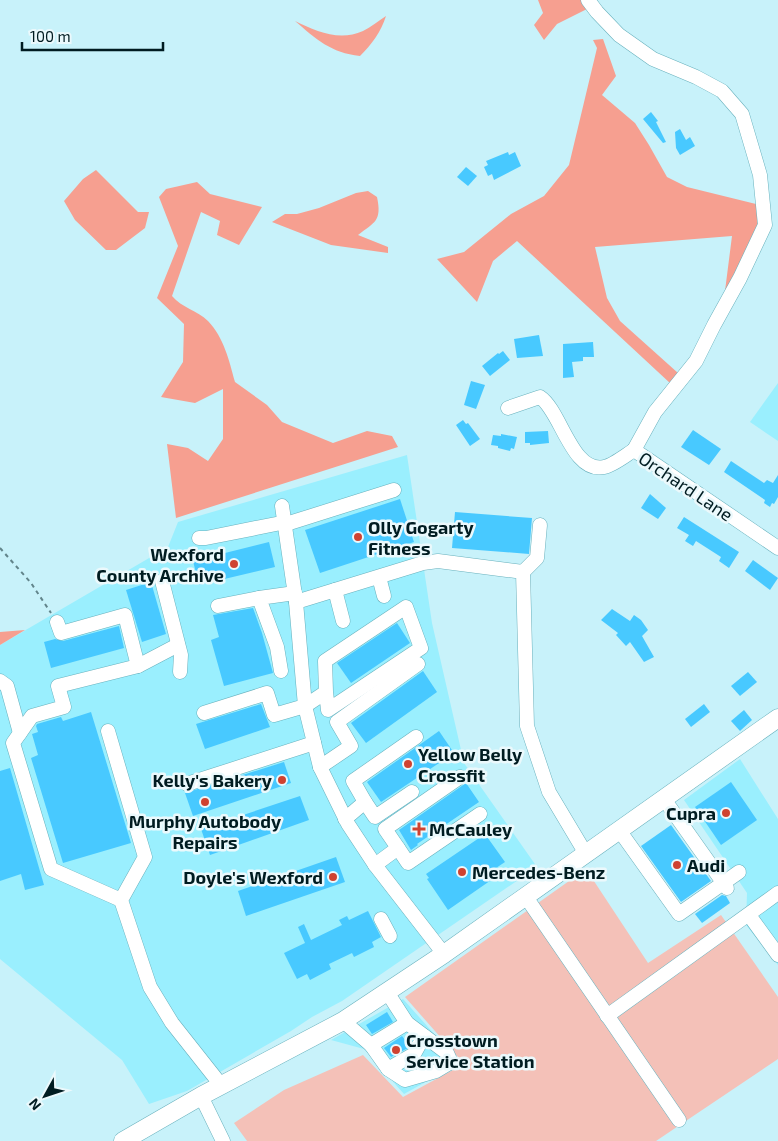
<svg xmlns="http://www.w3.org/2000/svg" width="778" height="1141" font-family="'Exo 2',sans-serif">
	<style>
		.built { fill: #9aeffe }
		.green { fill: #f4c1b8 }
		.forest { fill: #f69f90 }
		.building { fill: #48c9ff }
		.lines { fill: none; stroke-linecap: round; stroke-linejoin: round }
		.minor-casing { stroke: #68b1bd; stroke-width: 15 }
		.major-casing { stroke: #68b1bd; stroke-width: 19 }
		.path { stroke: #62858b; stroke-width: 2; stroke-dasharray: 4 4; stroke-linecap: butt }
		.minor { stroke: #fff; stroke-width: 14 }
		.major { stroke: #fff; stroke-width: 18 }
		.poi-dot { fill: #cf4231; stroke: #ebf9fc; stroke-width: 2 }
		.labels { text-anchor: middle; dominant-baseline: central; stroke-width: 5; stroke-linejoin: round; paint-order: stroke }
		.street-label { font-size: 18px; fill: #001c21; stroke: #ebf9fc }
		.poi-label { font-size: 18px; font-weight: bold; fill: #001c21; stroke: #ebf9fc; text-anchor: start }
	</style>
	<rect width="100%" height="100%" fill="#c8f2fa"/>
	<g class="built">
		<path d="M778,383V441L750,422Z"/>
		<path d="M407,455L432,623L464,763L537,867L342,1001L312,1017L291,1031L187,1091L149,1104L122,1060L0,959V645L168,547L178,522Z"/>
		<path d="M740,759L778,819V965L746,925L747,893L684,800Z"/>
		<path d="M403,999L460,1063L404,1094L364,1049L331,1040Z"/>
	</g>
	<path class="green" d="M586,869L648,963L721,915L778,997V1059L656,1141H247L234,1123L284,1090L363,1055L403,1097L464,1064L405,997Z"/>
	<g class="forest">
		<path d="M538,0H581L587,9L557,24L544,40L534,25L543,13Z"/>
		<path d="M386,16C381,32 372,44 360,56C331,53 316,39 295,21C316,31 339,42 363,31C371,27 378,21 386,16Z"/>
		<path d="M603,39L616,76L602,95L635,123L649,145L667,177L687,187L760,205L761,226L725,291L732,236L595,247L607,298L620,321L678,373L671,384L517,241L493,261L477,302L437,259L464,252L511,214L544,196L569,165L597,48L593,40Z"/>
		<path d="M96,170L138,212H149L145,228L116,250H106L75,220L64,201L83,179Z"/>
		<path d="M197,182L210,194L262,207L239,245L217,235L220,221L201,212L172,296C182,308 197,310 208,321C224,338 229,360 235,382L267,405L282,422L333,443L367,431L392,436L398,447L176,518L167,444L188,448L208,461L223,439V389L195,403L161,397L183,362L184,324L157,298L178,246L159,197L166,189Z"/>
		<path d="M368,191L377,197C382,221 375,222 358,235L388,247V253L331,245L272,222L285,214H297L319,208L356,193Z"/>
		<path d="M25,630L0,645V632Z"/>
	</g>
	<g class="building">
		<path d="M651,112L658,121L656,122L666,142L663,143L643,119Z"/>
		<path d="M680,129L686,140L690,137L695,146L680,155L676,148L675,132Z"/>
		<path d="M508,152L509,155L515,152L521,166L494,180L492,174L488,176L484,167L488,165L486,161Z"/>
		<path d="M466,167L477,176L468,186L457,177Z"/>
		<path d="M539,335L543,356L517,358L514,339Z"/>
		<path d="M593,342L594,357H583V361L572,362L574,377L563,378V344Z"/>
		<path d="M503,351L510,360L490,376L482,366L498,353L499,354Z"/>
		<path d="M471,381L485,385L476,409L464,405Z"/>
		<path d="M463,420L466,424L468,423L480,439L470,446L456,425Z"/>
		<path d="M693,430L721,449L709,465L681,447Z"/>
		<path d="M548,431L549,443L530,445V443H525V432Z"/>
		<path d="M501,434L517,437L514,449L511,448L510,451L498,448V446L491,445L493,435L501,436Z"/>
		<path d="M731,461L764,483L767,480L773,483L778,475V497L774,504L772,503L770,507L764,503L765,500L724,472Z"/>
		<path d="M650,494L666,508L658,519L641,508Z"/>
		<path d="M400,499L414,542L320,573L305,530Z"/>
		<path d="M455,512L532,518L529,554L452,548Z"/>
		<path d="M684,517L739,552L729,568L719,561L721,557L696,541L693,546L685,541L689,535L677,528Z"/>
		<path d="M269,542L275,567L199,585L193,561Z"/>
		<path d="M753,560L778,578L770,590L745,571Z"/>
		<path d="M151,582L166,634L142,642L126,590Z"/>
		<path d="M253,608L262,633L273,673L224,686L211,640L219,637L213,615Z"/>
		<path d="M612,609L630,621L634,615L641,620L648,630L642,636L654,657L644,662L630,642L626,646L616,635L618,633L601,620Z"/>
		<path d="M397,623L410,643L351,683L337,663Z"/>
		<path d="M119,626L124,648L51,668L44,642L55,639L63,641Z"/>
		<path d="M423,671L437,692L366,743L351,723Z"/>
		<path d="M748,672L757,682L740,696L731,686Z"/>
		<path d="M261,704L270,727L205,749L196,724Z"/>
		<path d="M704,704L710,712L691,727L685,719Z"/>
		<path d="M744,710L752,720L740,731L731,721Z"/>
		<path d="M91,712L131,843L63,863L31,758L38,755L32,734L38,732L36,726L37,724L61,717L63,721Z"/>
		<path d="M439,731L454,753L381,802L367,782Z"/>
		<path d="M284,762L291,783L193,816L185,793Z"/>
		<path d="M10,768L44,885L25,890L21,874L0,881V771Z"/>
		<path d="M731,782L757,820L721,845L695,807Z"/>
		<path d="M466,783L479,802L417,844L418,845L411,850L399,830Z"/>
		<path d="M300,796L309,820L210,855L201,829Z"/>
		<path d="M671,825L711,881L681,902L641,846Z"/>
		<path d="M485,834L505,862L493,870L497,876L448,910L427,879L429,878L426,874Z"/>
		<path d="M336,857L345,882L246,916L238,891Z"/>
		<path d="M722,895L726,896L730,903L702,923L695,914Z"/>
		<path d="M368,911L381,937L372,942L374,947L354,957L352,953L329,964L331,969L310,980L307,974L297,979L284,953L305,943L298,927L304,924L311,940L342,925L339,920L347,916L349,920Z"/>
		<path d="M387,1012L393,1022L372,1034L366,1025Z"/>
		<path d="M402,1036L409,1045L408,1048L391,1057L384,1048Z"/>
	</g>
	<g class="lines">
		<g class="minor-casing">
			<g id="minor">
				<path d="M588,0L597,12L619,35L653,59L696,77L722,91L742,114L760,175L765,225L740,278L714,325L696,361L655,412L634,450"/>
				<path d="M508,408L540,397C561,411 572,474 604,467C612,466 626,455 634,450"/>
				<path d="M634,450L778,548"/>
				<path d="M282,506L296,602L305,706L320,767L348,824L375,865L444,954"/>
				<path d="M199,538H206L281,523L286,524L394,490"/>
				<path d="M523,572L537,558L540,525"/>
				<path d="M379,577L384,596"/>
				<path d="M162,581L181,655L180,672"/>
				<path d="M335,590L343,621"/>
				<path d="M296,602L423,563L438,561L523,572L527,726L549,792L586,854"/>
				<path d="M218,606L259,598"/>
				<path d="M57,622L61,633L125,615L138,666"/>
				<path d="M281,671L277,647L259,598L295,593"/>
				<path d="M0,681L7,686L20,733"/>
				<path d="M204,713L267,693L274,715L305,706L326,692L325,661L406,607L421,648L328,710L326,692"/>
				<path d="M108,731L145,857L121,900L150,987L172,1023L221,1085"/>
				<path d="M320,767L351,746L337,722L418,664"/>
				<path d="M187,784L314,743"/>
				<path d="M664,799L727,888"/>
				<path d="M365,802L375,817L412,792"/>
				<path d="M345,819L365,802L353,781L416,737"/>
				<path d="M619,830L679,914L739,872"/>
				<path d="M398,848L408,863L480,814"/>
				<path d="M375,865L398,848L385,829L460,777"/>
				<path d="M526,897L679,1120"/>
				<path d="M121,900L51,869L13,743L32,716L64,707L58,686L138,666L178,645"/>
				<path d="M749,915L778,955"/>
				<path d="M381,919L390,936"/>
				<path d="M387,992L407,1023L447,1053L451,1062L436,1071L405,1080L388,1069"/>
				<path d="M607,1016L778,893"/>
				<path d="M343,1021L371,1045L388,1069L414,1054L424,1036"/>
				<path d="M371,1045L407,1023"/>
				<path d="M201,1096L223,1141"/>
			</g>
		</g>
		<g class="major-casing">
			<path id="major" d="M123,1141L201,1096L343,1021L444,954L778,718"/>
		</g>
		<path class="path" d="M0,548L31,583L51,613"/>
		<use href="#minor" class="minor"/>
		<use href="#major" class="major"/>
	</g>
	<g class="poi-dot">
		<circle cx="358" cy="537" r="5"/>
		<circle cx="234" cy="564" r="5"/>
		<circle cx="408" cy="764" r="5"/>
		<circle cx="282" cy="780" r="5"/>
		<circle cx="205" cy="802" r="5"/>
		<circle cx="726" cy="813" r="5"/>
		<path d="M416.5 821.5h5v5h5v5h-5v5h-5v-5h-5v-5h5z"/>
		<circle cx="677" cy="865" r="5"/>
		<circle cx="462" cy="872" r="5"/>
		<circle cx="333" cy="877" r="5"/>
		<circle cx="396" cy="1050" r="5"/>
	</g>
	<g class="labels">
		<g class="street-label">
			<text transform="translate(686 486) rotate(34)">Orchard Lane</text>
		</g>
		<g class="poi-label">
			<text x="368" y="527">Olly Gogarty<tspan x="368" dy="21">Fitness</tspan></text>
			<text x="224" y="554" text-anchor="end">Wexford<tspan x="224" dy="21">County Archive</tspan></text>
			<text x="418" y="754">Yellow Belly<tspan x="418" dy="21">Crossfit</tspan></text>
			<text x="272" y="780" text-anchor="end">Kelly's Bakery</text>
			<text x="716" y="813" text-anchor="end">Cupra</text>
			<text x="205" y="821" text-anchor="middle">Murphy Autobody<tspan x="205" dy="21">Repairs</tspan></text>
			<text x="429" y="829">McCauley</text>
			<text x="687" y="865">Audi</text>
			<text x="472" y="872">Mercedes-Benz</text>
			<text x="323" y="877" text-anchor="end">Doyle's Wexford</text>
			<text x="406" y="1040">Crosstown<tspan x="406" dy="21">Service Station</tspan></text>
		</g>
	</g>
	<g transform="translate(45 1096) rotate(230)" stroke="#ebf9fc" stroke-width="4" paint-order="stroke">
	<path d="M0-4L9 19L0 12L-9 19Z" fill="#001c21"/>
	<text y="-8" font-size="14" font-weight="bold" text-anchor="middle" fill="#001c21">N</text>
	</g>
	<path d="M22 42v8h141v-8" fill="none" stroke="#001c21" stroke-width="2.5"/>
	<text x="30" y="42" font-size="15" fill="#001c21" stroke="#ebf9fc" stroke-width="4" paint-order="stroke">100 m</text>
</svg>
